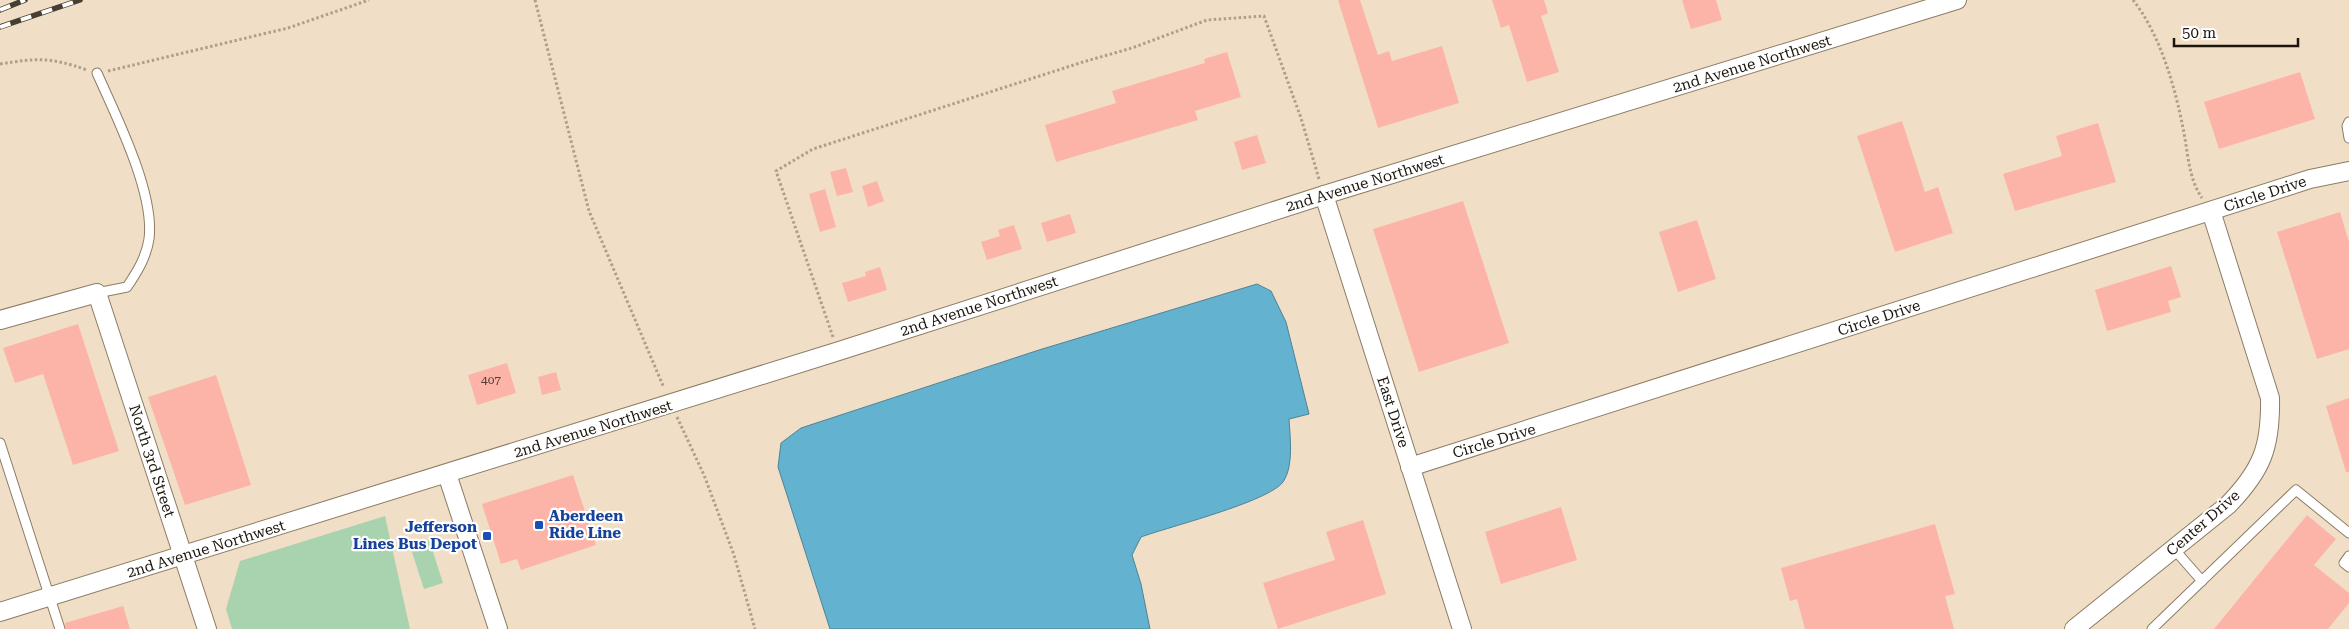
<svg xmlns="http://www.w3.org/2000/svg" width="2349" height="629" font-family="'Roboto Serif',serif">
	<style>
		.green { fill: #a8d3ae }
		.water { fill: #63b2cf; stroke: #4e8395 }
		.building { fill: #fdb4a8 }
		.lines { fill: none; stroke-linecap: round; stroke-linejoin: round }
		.service-casing { stroke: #8d7c65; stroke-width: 11 }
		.minor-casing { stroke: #8d7c65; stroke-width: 20 }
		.path { stroke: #ae9f8c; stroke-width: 3; stroke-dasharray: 2.5 2.5; stroke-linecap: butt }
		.service { stroke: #fff; stroke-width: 9 }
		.minor { stroke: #fff; stroke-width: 18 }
		.rail-casing { stroke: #473e32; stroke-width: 5.5 }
		.rail { stroke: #fff; stroke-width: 4; stroke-dasharray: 11; stroke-linecap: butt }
		.transit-dot { fill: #1a4fb4; stroke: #fff; stroke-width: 2 }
		.labels { text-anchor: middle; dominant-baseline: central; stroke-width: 4.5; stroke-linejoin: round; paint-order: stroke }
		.number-label { font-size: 12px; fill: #543d34 }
		.street-label { font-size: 15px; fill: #1c150d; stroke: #fff }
		.transit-label { font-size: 15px; font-weight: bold; fill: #164399; stroke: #fff; text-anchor: start }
	</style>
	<rect width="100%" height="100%" fill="#f1dec6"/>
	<g class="green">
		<path d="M385,516L410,629H232L226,609L240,561Z"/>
		<path d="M429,540L443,583L424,589L410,546Z"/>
	</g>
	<path class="water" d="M1257,284L1271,291L1286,322L1309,414L1289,419C1290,437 1294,466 1283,482C1268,502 1168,527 1141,537L1132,555L1141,584L1150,629H830L778,467L781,443L801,428L1039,350Z"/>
	<g class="building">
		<path d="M1338,0H1360L1378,55L1389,51L1392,61L1442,46L1459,103L1378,128Z"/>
		<path d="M1492,0H1544L1548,13L1541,16L1559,72L1527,82L1509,25L1501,28Z"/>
		<path d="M1682,0H1716L1722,20L1691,29Z"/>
		<path d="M1227,52L1241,97L1195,111L1198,120L1056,162L1045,125L1116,103L1112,91L1205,63L1204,59Z"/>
		<path d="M2300,72L2315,119L2219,149L2204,102Z"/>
		<path d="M1902,121L1925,192L1938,187L1953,233L1895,252L1857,136Z"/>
		<path d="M2098,123L2116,182L2015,211L2003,174L2062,156L2056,136Z"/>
		<path d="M1257,135L1266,163L1242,170L1234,142Z"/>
		<path d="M846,168L853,192L837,196L830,172Z"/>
		<path d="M877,181L884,201L868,207L862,186Z"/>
		<path d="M825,189L836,227L820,232L809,194Z"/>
		<path d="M1463,201L1509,343L1419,372L1373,229Z"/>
		<path d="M2340,212L2349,242V349L2317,359L2277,232Z"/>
		<path d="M1070,214L1076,233L1047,242L1041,223Z"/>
		<path d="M1697,220L1716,279L1678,292L1659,232Z"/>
		<path d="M1014,225L1022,249L987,260L981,242L1000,236L998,230Z"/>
		<path d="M2171,266L2181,297L2168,301L2171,312L2107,331L2095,290Z"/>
		<path d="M880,267L887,290L848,302L842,283L866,276L865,272Z"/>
		<path d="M78,324L119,451L73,465L43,374L15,383L3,348Z"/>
		<path d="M507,363L516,393L477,405L468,375Z"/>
		<path d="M556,372L561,390L542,395L538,377Z"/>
		<path d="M216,375L251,485L185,505L148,397Z"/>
		<path d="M2349,398V472H2346L2326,406Z"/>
		<path d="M573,475L596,545L521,570L517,559L501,564L482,504Z"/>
		<path d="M1561,507L1577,560L1501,584L1485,532Z"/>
		<path d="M2307,515L2336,539L2314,565L2349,593V603L2328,629H2214Z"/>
		<path d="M1363,520L1386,594L1278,629L1263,583L1335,560L1326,532Z"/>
		<path d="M1935,524L1955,594L1945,596L1954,629H1805L1797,599L1790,601L1781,568Z"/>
		<path d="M123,606L130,629H66L65,623Z"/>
	</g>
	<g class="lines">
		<g class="service-casing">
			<g id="service">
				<path d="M2349,122L2347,126L2349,138"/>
				<path d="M97,293L127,287C137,272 146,258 149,239C155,193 116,116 97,73"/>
				<path d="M0,443L60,629"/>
				<path d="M2174,549L2202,581"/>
				<path d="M2349,556L2344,563L2349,567"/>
				<path d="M2152,629L2296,490L2349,533"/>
			</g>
		</g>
		<g class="minor-casing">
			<g id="minor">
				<path d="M1324,195L1462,629"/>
				<path d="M0,320L97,293L207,629"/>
				<path d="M1410,467L2310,179L2349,171"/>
				<path d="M447,474L498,629"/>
				<path d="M0,612L839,351L1324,195L1957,0"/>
				<path d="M2074,629L2228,505C2262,470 2271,447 2270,398L2211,211"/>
			</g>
		</g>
		<g class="path">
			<path d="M535,0L589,211L664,388"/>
			<path d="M2133,0C2160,34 2175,87 2183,128C2188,151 2188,178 2202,198"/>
			<path d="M0,64C38,58 50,57 87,70"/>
			<path d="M108,71L288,28L369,0"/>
			<path d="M833,337L776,171L813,149L1083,62L1132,48L1207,20L1264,16L1301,118L1319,179"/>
			<path d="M677,417L704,475L734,555L755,629"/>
		</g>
		<use href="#service" class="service"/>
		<use href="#minor" class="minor"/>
		<g class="rail-casing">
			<g id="rail">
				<path d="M0,10L25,0"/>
				<path d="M0,27L80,0"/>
			</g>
		</g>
		<use href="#rail" class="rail"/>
	</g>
	<g class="transit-dot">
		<rect x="534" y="520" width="10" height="10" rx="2.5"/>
		<rect x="482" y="531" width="10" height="10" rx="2.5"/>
	</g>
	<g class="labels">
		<g class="number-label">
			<text x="491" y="380">407</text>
		</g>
		<g class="street-label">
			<text transform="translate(1752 64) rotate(-17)">2nd Avenue Northwest</text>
			<text transform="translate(1365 183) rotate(-17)">2nd Avenue Northwest</text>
			<text transform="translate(2265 194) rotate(-18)">Circle Drive</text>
			<text transform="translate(979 306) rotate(-18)">2nd Avenue Northwest</text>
			<text transform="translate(1879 318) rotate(-18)">Circle Drive</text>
			<text transform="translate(1393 412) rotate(72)">East Drive</text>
			<text transform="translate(593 429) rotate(-17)">2nd Avenue Northwest</text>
			<text transform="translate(1494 441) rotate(-17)">Circle Drive</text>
			<text transform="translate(152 461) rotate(72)">North 3rd Street</text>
			<text transform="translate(2203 523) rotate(-41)">Center Drive</text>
			<text transform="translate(206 549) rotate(-17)">2nd Avenue Northwest</text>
		</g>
		<g class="transit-label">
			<text x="549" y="516">Aberdeen<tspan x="549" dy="17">Ride Line</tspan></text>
			<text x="477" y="527" text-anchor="end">Jefferson<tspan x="477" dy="17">Lines Bus Depot</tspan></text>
		</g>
	</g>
	<path d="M2174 38v8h124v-8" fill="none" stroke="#1c150d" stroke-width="2.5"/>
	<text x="2182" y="38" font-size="15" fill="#1c150d" stroke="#ffffff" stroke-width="4" paint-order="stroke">50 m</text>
</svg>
